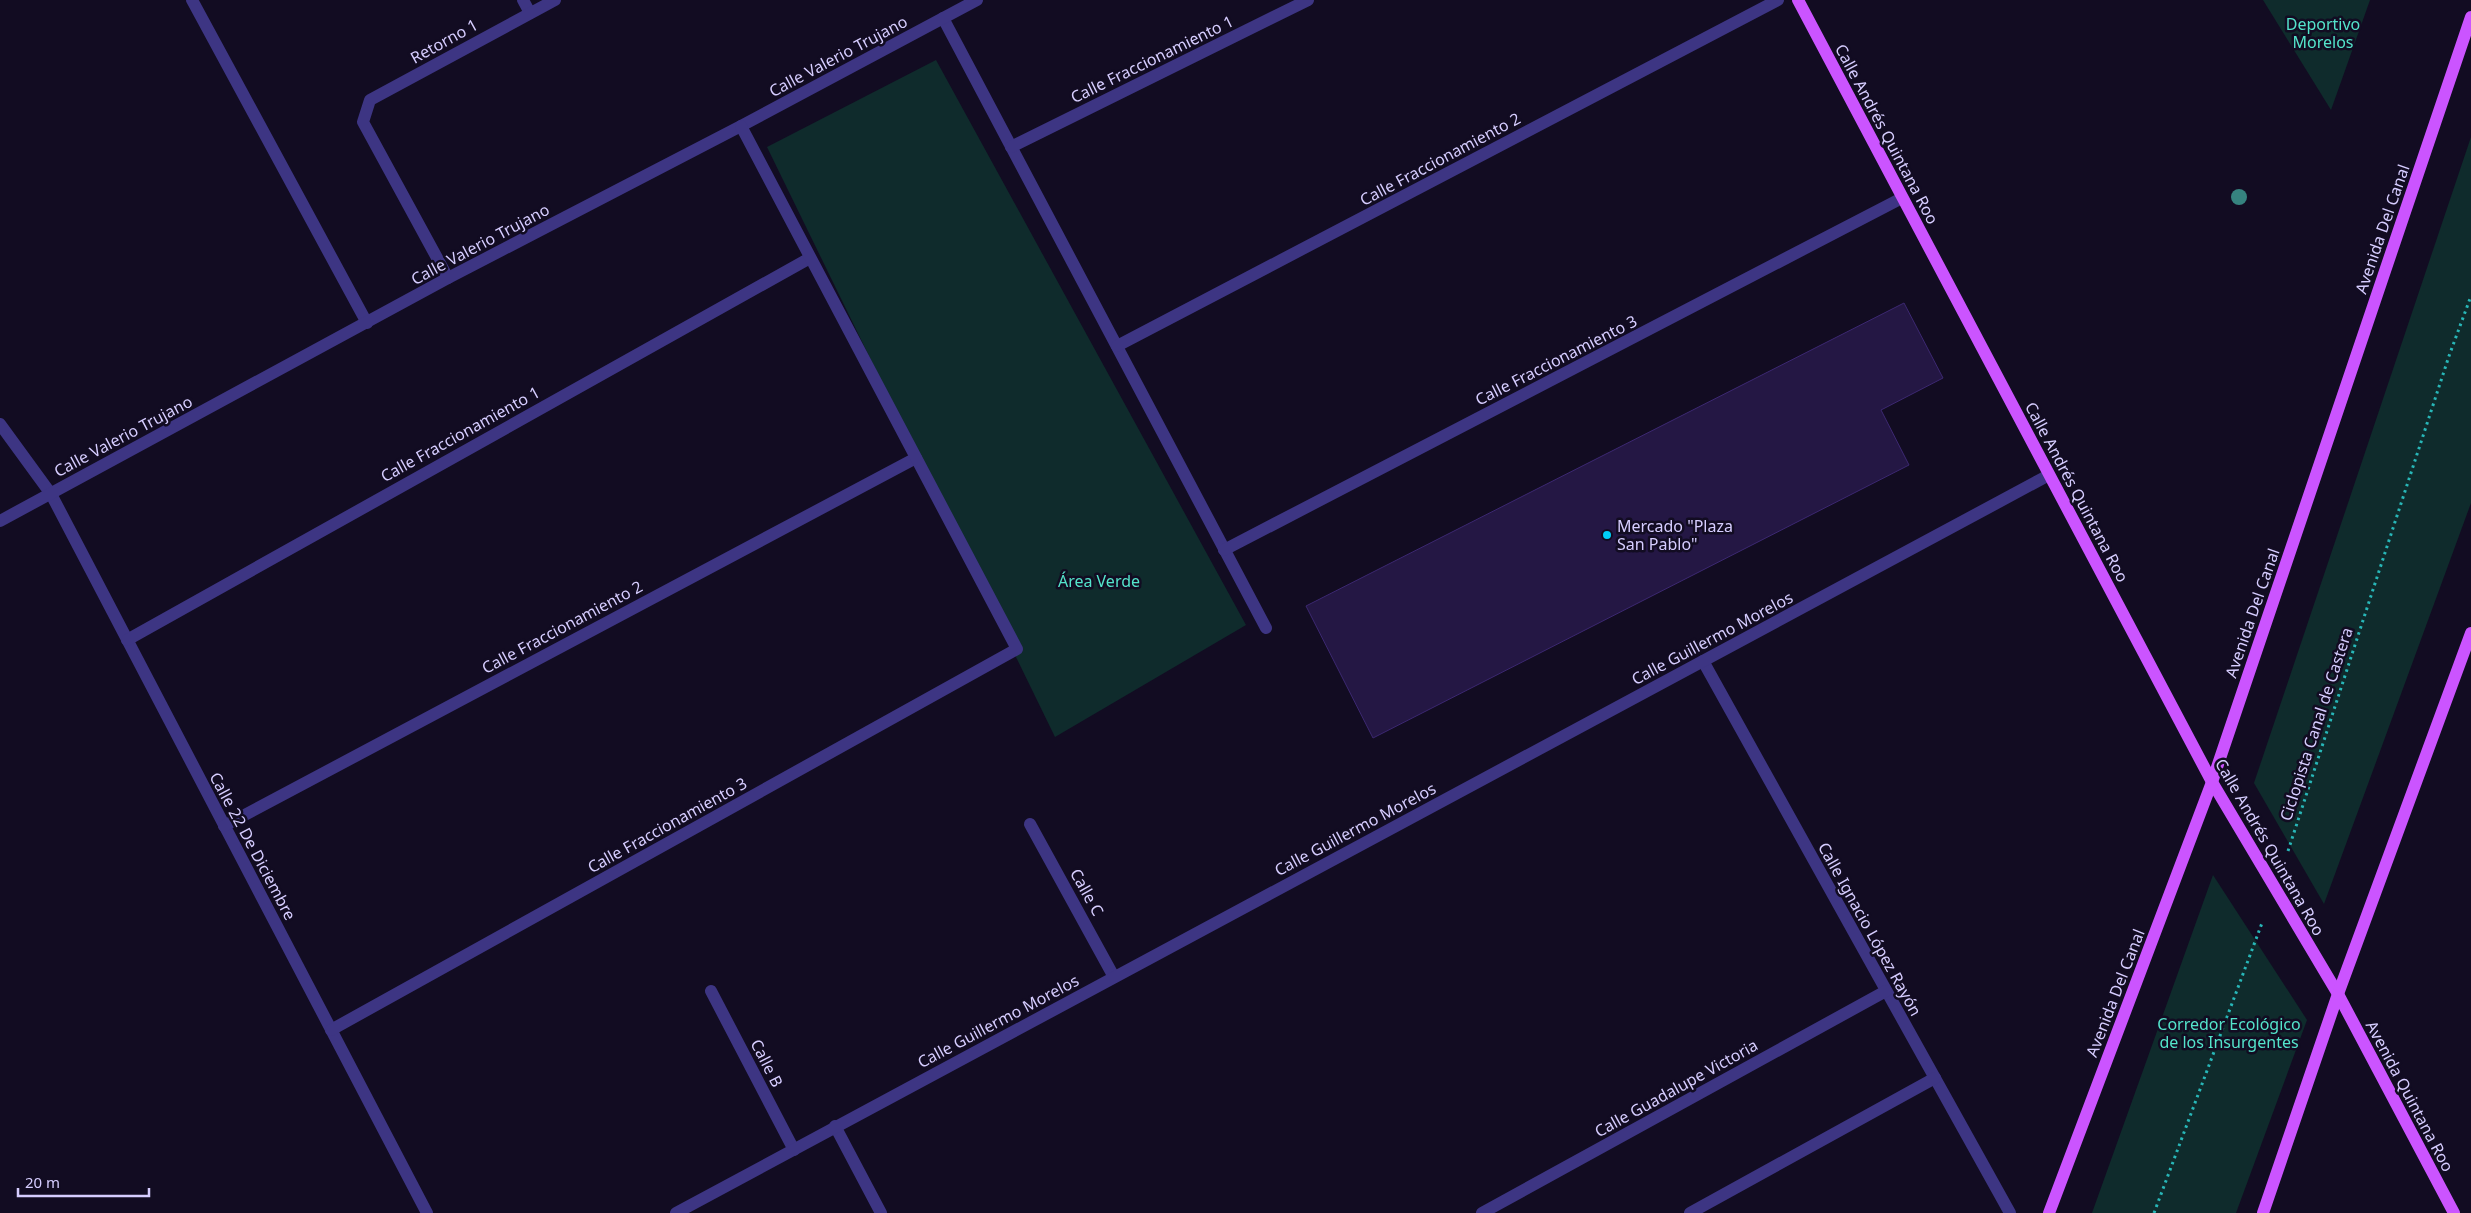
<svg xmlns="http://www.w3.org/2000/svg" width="2471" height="1213" font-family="'Noto Sans',sans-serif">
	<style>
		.green { fill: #0f2b2c }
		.building { fill: #241744; stroke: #3c2871 }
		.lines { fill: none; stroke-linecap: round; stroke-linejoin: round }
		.path { stroke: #28b7b8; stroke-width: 3; stroke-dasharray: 2.5 4; stroke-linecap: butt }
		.minor { stroke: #3d3583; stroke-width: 12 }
		.major { stroke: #cb54ff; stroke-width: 12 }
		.tree { fill: #36837f }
		.poi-dot { fill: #00cef8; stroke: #120c22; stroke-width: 2 }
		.labels { text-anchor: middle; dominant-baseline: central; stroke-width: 5; stroke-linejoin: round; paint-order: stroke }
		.park-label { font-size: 16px; fill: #54e4cb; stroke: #120c22 }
		.street-label { font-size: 16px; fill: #d6cdff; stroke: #120c22 }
		.poi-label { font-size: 16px; fill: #d6cdff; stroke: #120c22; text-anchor: start }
	</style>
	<rect width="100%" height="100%" fill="#120c22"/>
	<g class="green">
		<path d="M2263,0H2370L2331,110Z"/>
		<path d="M936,60L1246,625L1055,737L767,147Z"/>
		<path d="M2471,137V503L2324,904L2254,783Z"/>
		<path d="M2213,875L2307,1020L2236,1213H2092Z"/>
	</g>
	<path class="building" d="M1904,303L1943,378L1881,410L1909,465L1373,738L1306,606Z"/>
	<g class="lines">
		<g class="path">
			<path d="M2288,851L2449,356L2471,296"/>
			<path d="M2154,1213L2262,923"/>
		</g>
		<g class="minor">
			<path d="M192,0L367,323"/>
			<path d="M523,0L530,13"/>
			<path d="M943,18L1266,628"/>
			<path d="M1011,147L1308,0"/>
			<path d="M448,278L363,122L370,100L555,0"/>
			<path d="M1117,346L1778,0"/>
			<path d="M0,424L51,494L427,1213"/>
			<path d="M0,521L448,278L741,126L977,0"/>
			<path d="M1224,550L1902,198"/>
			<path d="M127,640L810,258"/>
			<path d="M1703,661L2010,1213"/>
			<path d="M1030,824L1114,977"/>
			<path d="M224,826L916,458"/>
			<path d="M711,991L794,1150"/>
			<path d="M331,1030L1017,649L741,126"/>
			<path d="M835,1126L881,1213"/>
			<path d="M676,1213L2049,475"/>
			<path d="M1482,1213L1886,991"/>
			<path d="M1690,1213L1935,1078"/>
		</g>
		<g class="major">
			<path d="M1798,0L2212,782L2338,994L2454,1213"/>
			<path d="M2049,1213L2212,782L2471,17"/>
			<path d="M2263,1213L2338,994L2471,633"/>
		</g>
	</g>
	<circle class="tree" cx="2239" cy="197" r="8"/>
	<circle class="poi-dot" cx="1607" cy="535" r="5"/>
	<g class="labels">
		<g class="park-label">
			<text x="2323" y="24">Deportivo<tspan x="2323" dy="18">Morelos</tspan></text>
			<text x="1099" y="581">Área Verde</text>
			<text x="2229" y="1024">Corredor Ecológico<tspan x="2229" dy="18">de los Insurgentes</tspan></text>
		</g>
		<g class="street-label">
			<text transform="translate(444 41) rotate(-29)">Retorno 1</text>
			<text transform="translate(838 56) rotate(-28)">Calle Valerio Trujano</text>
			<text transform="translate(1152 59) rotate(-26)">Calle Fraccionamiento 1</text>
			<text transform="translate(1887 134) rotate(62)">Calle Andrés Quintana Roo</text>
			<text transform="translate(1440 159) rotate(-28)">Calle Fraccionamiento 2</text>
			<text transform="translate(2382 229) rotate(-71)">Avenida Del Canal</text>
			<text transform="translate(480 244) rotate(-28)">Calle Valerio Trujano</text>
			<text transform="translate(1556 360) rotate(-27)">Calle Fraccionamiento 3</text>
			<text transform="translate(460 434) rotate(-29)">Calle Fraccionamiento 1</text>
			<text transform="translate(123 436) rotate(-28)">Calle Valerio Trujano</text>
			<text transform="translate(2077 492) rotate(62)">Calle Andrés Quintana Roo</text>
			<text transform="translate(2252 613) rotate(-71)">Avenida Del Canal</text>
			<text transform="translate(562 627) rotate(-28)">Calle Fraccionamiento 2</text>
			<text transform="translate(1712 638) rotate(-28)">Calle Guillermo Morelos</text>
			<text transform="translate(2316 724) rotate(-72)">Ciclopista Canal de Castera</text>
			<text transform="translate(667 825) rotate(-29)">Calle Fraccionamiento 3</text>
			<text transform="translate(1355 829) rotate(-28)">Calle Guillermo Morelos</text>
			<text transform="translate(253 846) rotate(62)">Calle 22 De Diciembre</text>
			<text transform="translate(2270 847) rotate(60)">Calle Andrés Quintana Roo</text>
			<text transform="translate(1087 892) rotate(61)">Calle C</text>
			<text transform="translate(1870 929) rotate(61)">Calle Ignacio López Rayón</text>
			<text transform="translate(2115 993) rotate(-69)">Avenida Del Canal</text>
			<text transform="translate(998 1021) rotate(-28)">Calle Guillermo Morelos</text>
			<text transform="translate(767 1063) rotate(63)">Calle B</text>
			<text transform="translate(1676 1088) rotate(-29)">Calle Guadalupe Victoria</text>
			<text transform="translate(2410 1096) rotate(62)">Avenida Quintana Roo</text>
		</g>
		<g class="poi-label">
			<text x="1617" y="526">Mercado "Plaza<tspan x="1617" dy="18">San Pablo"</tspan></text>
		</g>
	</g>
	<path d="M18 1188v8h131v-8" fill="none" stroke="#d6cdff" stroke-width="2.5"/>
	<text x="25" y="1188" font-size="15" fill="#d6cdff" stroke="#120c22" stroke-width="4" paint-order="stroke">20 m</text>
</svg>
